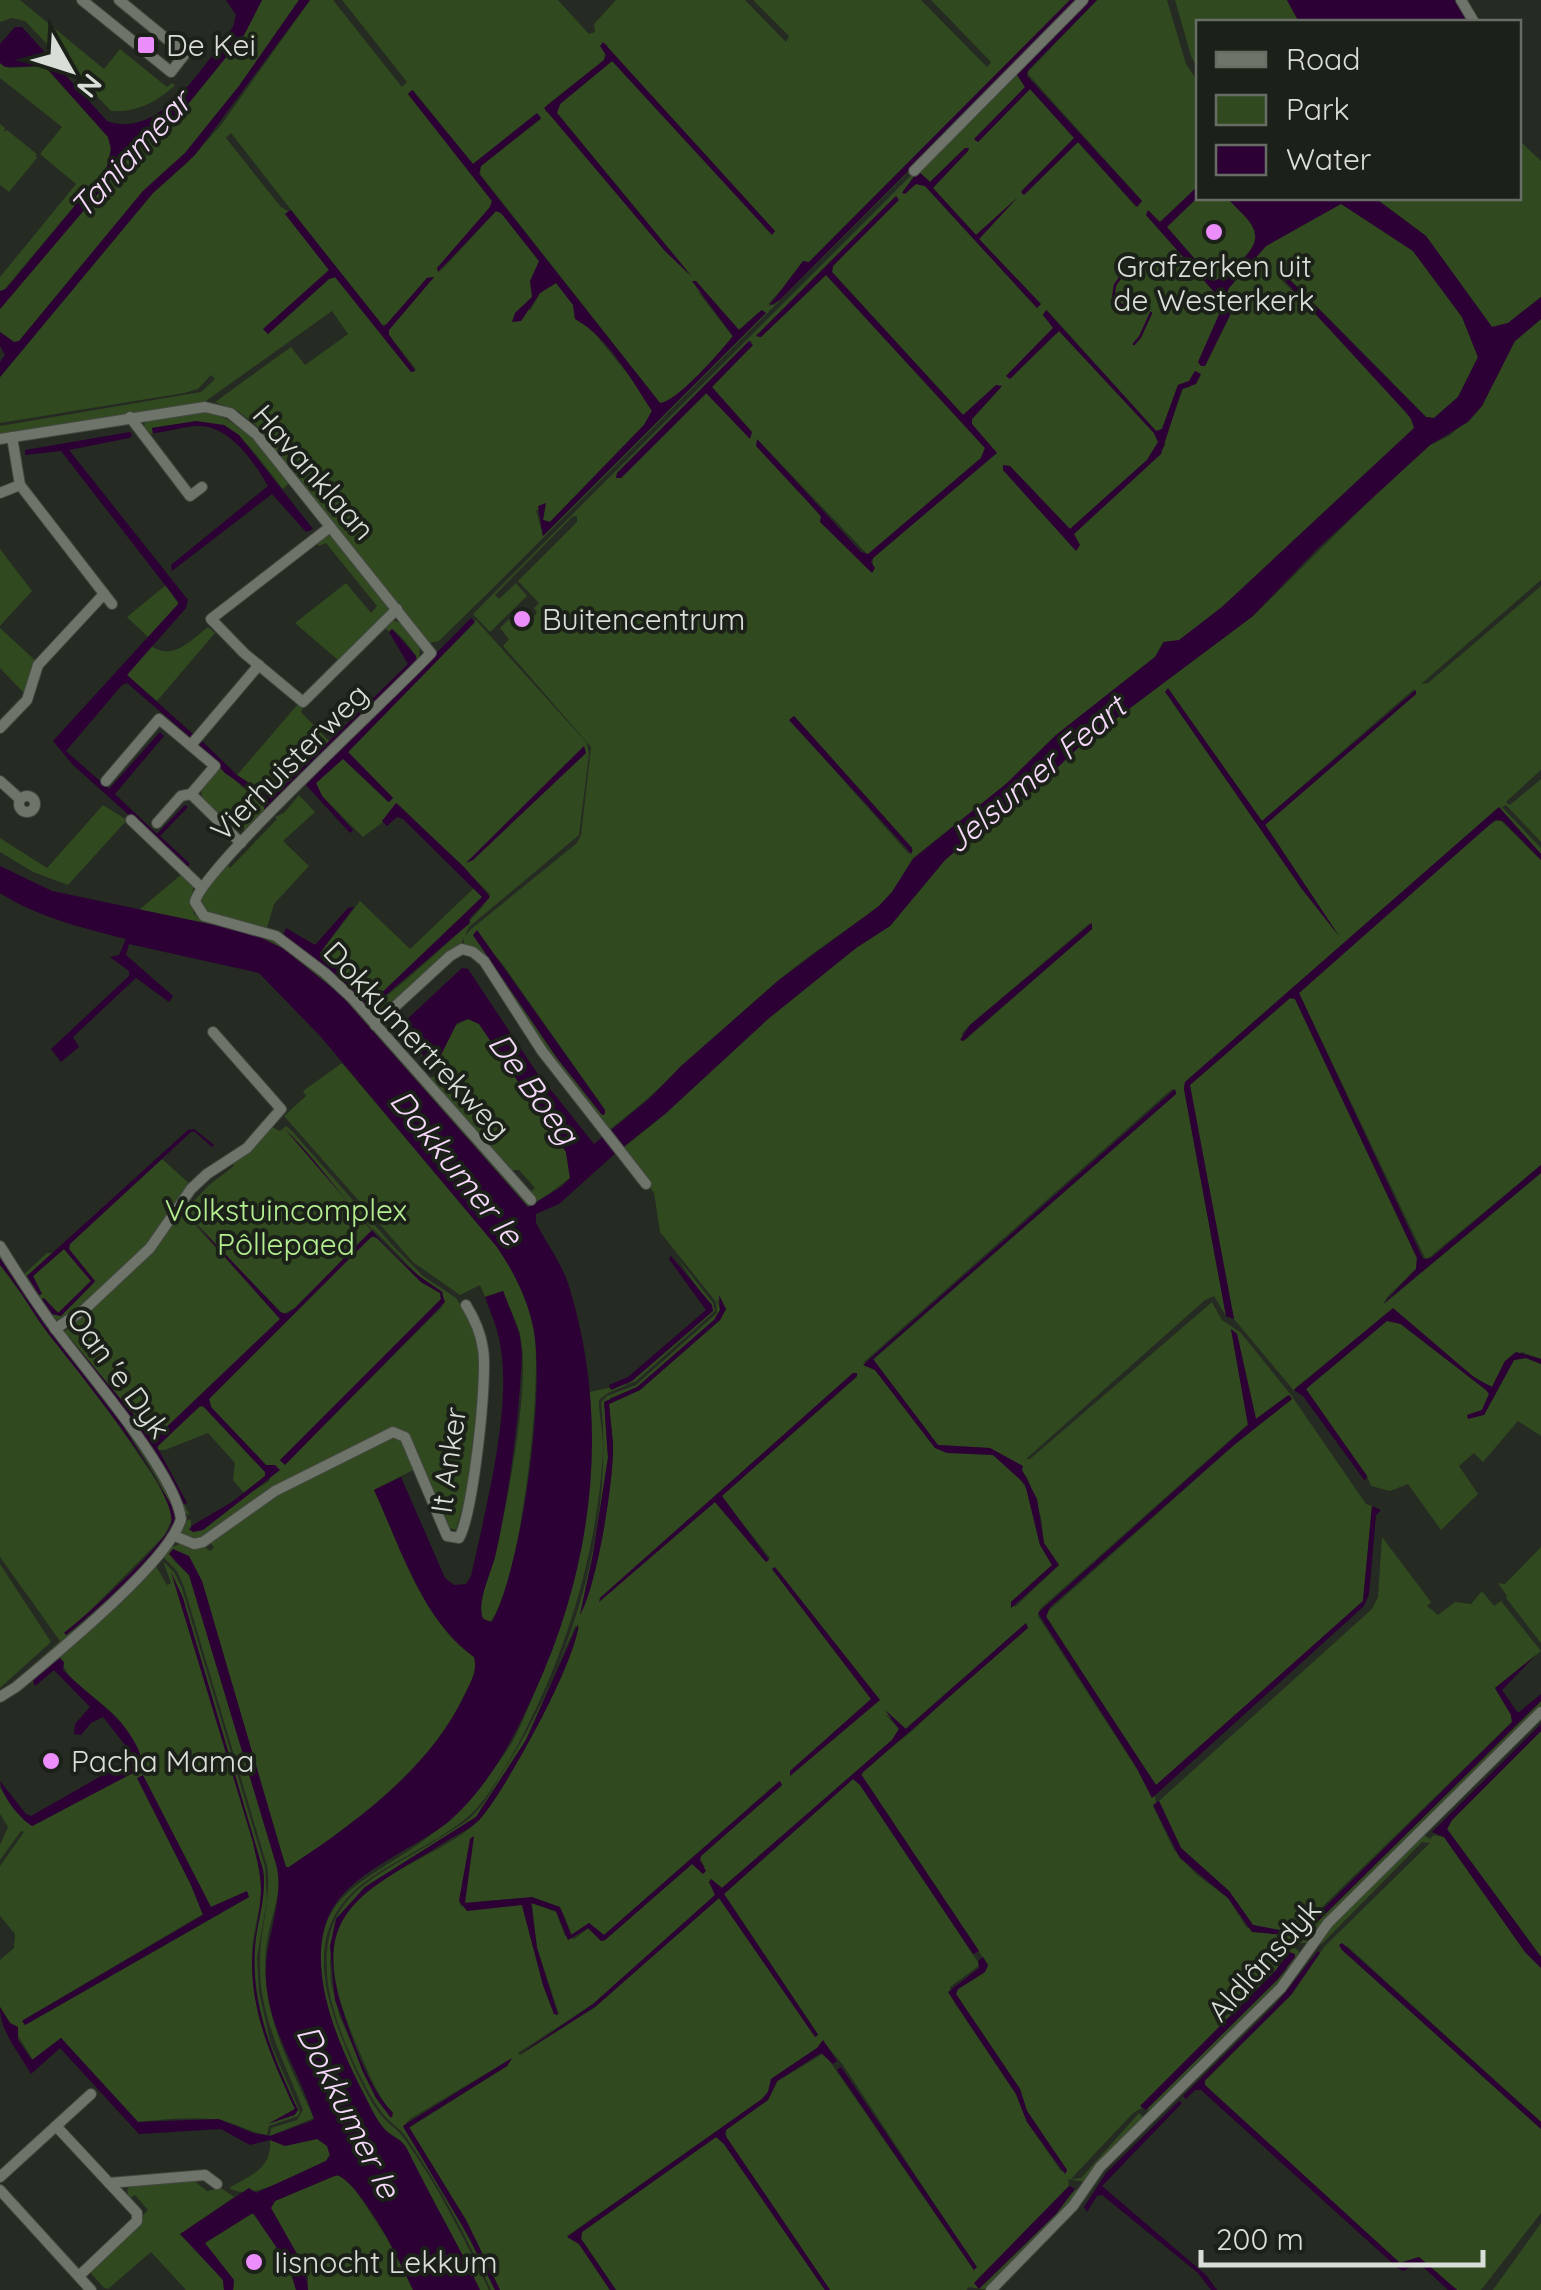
<svg xmlns="http://www.w3.org/2000/svg" width="1541" height="2290" font-family="Quicksand,sans-serif">
	<style>
		.green { fill: #30491f; fill-rule: evenodd }
		.water { fill: #2c0034 }
		.lines { fill: none; stroke-linecap: round; stroke-linejoin: round }
		.stream { stroke: #2c0034; stroke-width: 2.5 }
		.street-casing { stroke: #434840; stroke-width: 12 }
		.street { stroke: #6e746a; stroke-width: 10 }
		.poi-dot { fill: #eb8dfb; stroke: #1b2018; stroke-width: 4 }
		.labels { text-anchor: middle; dominant-baseline: central; stroke-width: 8; stroke-linejoin: round; paint-order: stroke }
		.poi-label { font-size: 30px; fill: #daded8; stroke: #1b2018; text-anchor: start }
		.street-label { font-size: 30px; fill: #daded8; stroke: #1b2018 }
		.park-label { font-size: 30px; fill: #b4ee91; stroke: #1b2018 }
		.water-label { font-size: 32px; font-style: italic; fill: #f5d8fa; stroke: #1b2018 }
	</style>
	<rect width="100%" height="100%" fill="#252a22"/>
	<g class="green">
		<path d="M0,0H20L104,69L120,49L167,87L172,83L175,85C158,102 135,113 111,111L25,21L12,18L0,22Z"/>
		<path d="M262,0H299L239,86L185,153L143,191L19,341L14,342L0,332V309L146,137L180,114L244,35Z"/>
		<path d="M310,0H333L402,87L407,82L342,0H558L589,34L595,32L594,24L616,0H745L786,42L789,36L753,0H921L987,67L991,62L931,0H1070L809,262H803L793,278L768,304L774,305L1080,0L488,593L439,641L429,643L256,425L238,411L215,402L291,347L305,365L348,334L332,311L203,403L0,435V426L201,392L215,379L211,375L198,389L184,393L0,423V377L153,193L186,164L221,125ZM606,43L615,63L612,61L560,104L557,113L691,275L665,251L553,116L545,111L547,105L604,60ZM413,90L473,164L538,114L541,119L481,166L480,174L660,403C678,402 720,352 733,337L696,289L739,330L760,311L765,313L543,536L536,510H544L543,520L550,522L644,425L652,411L635,383L588,325L581,322L574,305L556,283L540,293L530,311L528,302L532,297L539,261L501,213L496,211L439,273L490,207L492,201L408,94ZM231,133L381,325L388,324L427,278L434,277L389,330V335L416,369L413,372L336,277L329,279L268,334L264,329L329,270L286,214L288,211L281,207L226,138Z"/>
		<path d="M1086,0H1089L1016,74L1025,87L978,142L1030,89L1075,138L1021,191L1024,194L1078,142L1136,207L1142,201L1027,73L1097,0H1167L1186,64L1198,82V186L1160,223L1146,215L1224,303L1205,366L1234,307L1227,293L1228,289L1266,246L1341,203L1413,251L1462,317L1478,357L1458,397L1434,418L1426,417L1281,270L1277,275C1301,301 1409,404 1415,428L1222,607L1179,641L1163,642L1155,657L1056,735L1006,784L913,858L892,892L879,906C844,932 807,956 774,984C718,1032 666,1086 608,1131L545,1049L485,956L464,946V937L470,930L577,843L581,835L591,747L503,646L509,639L500,628L509,619L519,629L537,613L534,608L539,603L518,581L577,522V516L572,517L495,595L499,599L516,583L527,596L490,632L473,614ZM965,148L968,151L932,187L976,235L1017,198L979,239L1040,304L1037,308L925,186L916,184L902,192L919,172L930,182ZM896,196L833,266L832,272L963,415L1001,387L972,419V424L992,456L873,558L872,572L821,522V517L758,440L868,555L981,458L985,448L826,274L761,337L756,336ZM1047,310L1156,431L1162,429L1178,385L1189,381L1195,371L1190,387L1183,389L1165,438V446L1074,534L1077,551L1040,508L1070,529L1147,460L1158,442L1154,433L1059,331L1007,377L1054,327L1043,315ZM749,341H752L712,387L750,438L707,393L621,478L617,473ZM794,716L912,848L913,851L909,854L790,720ZM473,935L501,962L605,1110L603,1115L557,1058Z"/>
		<path d="M1175,0H1287L1299,22H1198V69L1191,56Z"/>
		<path d="M0,63L9,68L44,66L108,137L111,149L107,167L3,291H0V277L76,184L40,154L62,127L0,78Z"/>
		<path d="M0,124L5,128L4,132L7,130L38,155H35L37,158L9,192L0,185Z"/>
		<path d="M1519,140L1541,161V297L1508,323L1492,327L1426,236L1375,198H1518Z"/>
		<path d="M1198,197L1227,198C1249,221 1271,234 1239,262C1231,269 1224,277 1214,281L1166,227Z"/>
		<path d="M1541,319V580L1421,684L1428,683L1541,586V770L1506,802L1510,805L1541,779V842L1506,805L1502,807L1541,848V854L1498,808L1185,1082L1184,1089L1226,1316L1214,1296L1205,1300L1026,1459H1030L1212,1302L1222,1320L1241,1333L1291,1395L1366,1504L1372,1506L1363,1601L1164,1780L1156,1785L1152,1783L1045,1614L1234,1445L1292,1399L1288,1395L1256,1419L1237,1334L1231,1329L1248,1424L1040,1609L1038,1616L1155,1797L1156,1803L1153,1806L1174,1850L1196,1874L1228,1898L1247,1928H1264L1253,1925L1229,1891L1181,1848L1159,1801L1372,1609L1378,1597L1382,1537L1431,1602L1427,1606L1438,1615L1455,1602L1471,1604L1482,1591L1494,1606L1501,1601L1541,1651L1495,1688L1511,1715L1512,1722L1322,1907L1300,1932L1298,1941L1303,1940L1313,1926L1541,1701V1708L1308,1943H1298L1295,1948L1302,1954L1289,1975L1153,2111L1142,2108L1133,2113L1071,2179L1081,2178L1139,2113L1145,2119L1085,2182L1068,2179L1069,2186L975,2283L979,2288L1076,2189L1080,2191L1072,2203L988,2290L969,2287L966,2290H830L727,2140L726,2130L768,2100L778,2081L824,2053L974,2270L976,2267L843,2065L823,2041L817,2048L771,2079L768,2092L762,2099L567,2236L579,2244L610,2290H500L466,2220L409,2128L507,2066L512,2058L410,2119L403,2127L454,2209L495,2290H491C467,2237 439,2185 406,2137C399,2127 387,2121 380,2110C359,2080 333,2021 328,1984C317,1892 377,1878 443,1836C453,1829 466,1823 474,1814C486,1802 495,1785 504,1770C571,1665 614,1527 601,1402L607,1396L636,1385L717,1313L716,1302L660,1232L654,1193L622,1149L665,1114L768,1019L856,948L890,926L945,860L1004,809L1033,791L1082,744L1253,616L1370,500L1430,445L1449,436L1482,406L1507,353L1515,341ZM1414,689L1416,694L1265,824L1339,936L1302,889L1165,692L1262,821ZM1090,923L1092,929L964,1041L962,1033L970,1025ZM1172,1089L1176,1091V1094L873,1360L938,1445L990,1448L1018,1465L1028,1479L1041,1517L1044,1543L1059,1565L1015,1607L1011,1602L1052,1565L1040,1545L1028,1491L1015,1472L993,1455L935,1448L875,1370L864,1362ZM717,1299L726,1309L720,1320L640,1390L609,1404C610,1417 612,1431 613,1444C614,1481 597,1585 580,1615L593,1554L608,1458L605,1414L610,1398L637,1387L714,1320L720,1310ZM853,1373L857,1377L721,1496L770,1558L766,1561L715,1502L600,1598ZM1026,1623L912,1731L864,1769L861,1778L988,1965L985,1972L958,1989L956,1994L1020,2089L1027,2111L1067,2170L1061,2171L1027,2122L1016,2094L954,2002L950,1987L980,1965L860,1785L853,1779L724,1894L818,2034L816,2036L719,1898L595,2007L520,2055L518,2053L593,2004L716,1894L709,1882L711,1879L722,1888L892,1740L899,1729L885,1714L905,1729ZM575,1626L579,1627C563,1685 530,1741 498,1791C491,1801 485,1815 476,1823C442,1853 394,1866 360,1897C313,1939 339,2005 360,2053C369,2074 377,2096 393,2113L392,2118L376,2098L340,2017L331,1983L330,1961L336,1919L365,1887L476,1817L526,1740ZM779,1781L782,1785L701,1856L700,1860L705,1867L692,1864L605,1940L601,1941L589,1928L574,1939L565,1936L556,1912L532,1903L537,1948L559,2014H554L543,1985L522,1905L461,1906L459,1901L473,1836L464,1903L522,1898L562,1911L572,1935L589,1923L604,1935ZM1286,1955L1287,1969L1277,1980L1146,2109L1141,2106L1276,1970Z"/>
		<path d="M205,411C244,421 263,450 288,479V484L283,489C235,428 233,414 152,428L153,433L147,434L144,426L146,420Z"/>
		<path d="M327,535L332,536L388,608L387,612L339,661L295,623L346,583L371,613L377,606L326,543L319,546L316,543Z"/>
		<path d="M0,549L32,591L0,626Z"/>
		<path d="M166,585L179,605L148,637L127,617Z"/>
		<path d="M392,620L402,623L420,645L419,663L250,829L233,830L202,799L201,787L220,765L242,787L265,801L264,811H268L417,663C415,650 402,637 392,629L389,632L385,627Z"/>
		<path d="M476,620L587,743L589,754L579,835L469,927L461,945L377,1014L372,1008C395,990 483,916 490,894L397,803L383,822L363,837L322,796L316,783L343,758L388,802L393,798L348,752Z"/>
		<path d="M208,627L215,633L157,701L127,675L150,645C172,662 190,641 208,627Z"/>
		<path d="M0,628L36,661L30,672L26,695L0,668Z"/>
		<path d="M298,704L303,708L301,712L330,742L273,796H268L237,775Z"/>
		<path d="M299,795L315,812L283,841L309,866L274,904L267,928L210,915L199,904L201,891L227,864L230,868L277,819L275,817L284,813Z"/>
		<path d="M103,805L127,820L68,885L33,872L0,852V838L47,868Z"/>
		<path d="M1499,819L1541,860V1165L1426,1260L1299,993L1486,827Z"/>
		<path d="M183,873L194,884L191,902L194,914L280,942L328,978L532,1205L528,1207L334,988L262,938L139,910Z"/>
		<path d="M475,887L483,897L473,908L374,1002L320,953L360,901L410,949Z"/>
		<path d="M1290,998L1295,999L1417,1258L1416,1269L1387,1297L1384,1304L1541,1173V1359L1522,1352L1505,1361L1492,1387C1454,1368 1425,1334 1388,1313L1294,1389L1295,1392L1234,1319L1189,1089L1190,1085Z"/>
		<path d="M468,1019L479,1024L566,1152L570,1178L536,1203L529,1193L535,1188L519,1170H509L423,1077H436L439,1056L452,1027Z"/>
		<path d="M342,1063L497,1247C514,1272 528,1300 534,1330C543,1379 521,1590 489,1623L480,1615C480,1594 492,1570 497,1548C508,1497 531,1384 520,1334C516,1320 508,1305 503,1291L485,1297L480,1285L460,1295L413,1262L284,1116L306,1096L303,1091Z"/>
		<path d="M270,1126L280,1131L286,1126L293,1132L394,1247L423,1276L456,1298L469,1317L481,1360L468,1486L456,1530L447,1527L407,1433L393,1428L202,1538L193,1539L181,1532L186,1521L191,1519V1531L269,1481L273,1467L266,1465L211,1407L209,1399L371,1237L377,1238L421,1282L440,1293L441,1299L280,1461L285,1464L442,1307L443,1292L419,1276L373,1229L295,1308L283,1314L189,1218L280,1319L157,1439L150,1438L68,1335L154,1449L190,1515L183,1513L62,1334L152,1249L184,1202L190,1205L209,1185L234,1166L231,1162Z"/>
		<path d="M162,1159L191,1185C183,1198 175,1212 166,1225C152,1245 76,1320 54,1320L22,1276L47,1253H52L27,1276L41,1294L33,1276L64,1249L91,1281L59,1313L42,1299L52,1314L61,1316L95,1282L69,1249V1244Z"/>
		<path d="M0,1251C29,1291 178,1484 178,1518C177,1553 31,1668 0,1694L60,1641L0,1557V1265L119,1426L163,1490L173,1516L165,1535L66,1635C100,1612 161,1554 175,1516C153,1461 114,1414 77,1367C50,1331 25,1295 0,1259Z"/>
		<path d="M676,1256L713,1303L715,1311L636,1381L608,1393L599,1400C599,1418 604,1435 603,1453C597,1551 568,1648 523,1735C512,1757 487,1801 469,1816C404,1871 309,1877 326,1986C332,2019 359,2085 378,2111C385,2122 397,2128 404,2138C438,2185 464,2238 489,2290H480C457,2242 429,2198 407,2150C402,2138 394,2138 386,2130C368,2113 330,2025 325,2000C307,1898 349,1892 420,1843C452,1821 487,1780 508,1749C519,1732 526,1712 534,1694C577,1597 599,1499 589,1392L628,1384L713,1311Z"/>
		<path d="M1387,1320H1395L1486,1390L1489,1394L1482,1410L1467,1415H1484L1514,1360L1526,1358L1541,1364V1436L1518,1421L1483,1462L1474,1453L1459,1466L1478,1494L1441,1530L1408,1484L1390,1491L1371,1486L1367,1476L1306,1392L1307,1387Z"/>
		<path d="M202,1405L265,1472V1476L244,1493L233,1480L235,1463L208,1433L165,1450H158V1444Z"/>
		<path d="M393,1435L402,1439L413,1470L374,1490C401,1547 422,1620 474,1657C478,1671 471,1681 465,1694C430,1768 357,1823 289,1867H286L278,1841L202,1581L170,1557L189,1575L279,1872C281,1899 268,1923 266,1949C260,2011 289,2064 314,2118L270,2136L271,2128L297,2120L303,2110C284,2060 258,2015 260,1960C260,1927 272,1899 267,1866L184,1587L177,1571L163,1557L164,1553C175,1541 198,1539 210,1551L214,1548L210,1542L277,1494Z"/>
		<path d="M1541,1547V1643L1506,1598L1507,1596L1498,1583L1505,1584Z"/>
		<path d="M163,1561L174,1572L182,1588L265,1867L267,1901L257,1957L259,1993L271,2044L300,2112L298,2116L269,2126L267,2135C255,2133 247,2129 236,2125C206,2114 170,2119 138,2122L61,2038L33,2060L0,2007V1960L14,1948L15,1934L0,1916V1866L24,1832L21,1831L0,1860V1845L8,1827L0,1814V1788L24,1820L33,1826L140,1768C135,1753 131,1734 121,1722C101,1698 69,1688 59,1656L32,1683L34,1687L29,1678L152,1565L156,1566L167,1585L171,1583ZM180,1594L263,1870C267,1897 257,1920 255,1947C251,2005 274,2058 298,2110L295,2115L272,2122L295,2109C271,2057 251,2010 252,1951C253,1930 261,1910 261,1889C261,1873 256,1857 253,1842ZM138,1779L211,1907L246,1892L249,1897L25,2025L23,2020L203,1914L191,1885Z"/>
		<path d="M0,1564L51,1642L0,1688Z"/>
		<path d="M1541,1731V1957L1447,1829L1452,1820Z"/>
		<path d="M1423,1834L1430,1839L1434,1835L1444,1837L1525,1952L1541,1968V2122L1347,1946L1340,1947L1541,2129V2213L1481,2290H1457L1419,2257L1400,2263L1207,2088L1204,2082L1291,1995L1324,1947L1430,1843L1422,1842L1321,1945L1319,1939Z"/>
		<path d="M716,2137L724,2144L825,2290H616L581,2238L582,2232Z"/>
		<path d="M317,2139L323,2141L331,2151L326,2161C302,2171 252,2203 229,2188C251,2175 272,2169 270,2140Z"/>
		<path d="M331,2176H342L350,2182L387,2238L413,2290H308V2277L271,2208L275,2201Z"/>
		<path d="M193,2180L207,2191L221,2188L234,2197L185,2231L223,2280L224,2290H186L151,2252L108,2289L104,2288L89,2271L148,2210L135,2195L129,2199L127,2190L130,2186Z"/>
		<path d="M249,2213L258,2216L289,2266L296,2290H233L234,2286L205,2245L206,2241Z"/>
		<path d="M1541,2223V2290H1493Z"/>
	</g>
	<g class="water">
		<path d="M226,0H262L244,35L180,114L146,137L0,309V291L6,289L107,167L111,149L108,137L45,66L5,67L0,63V44L15,27H22L107,121C161,141 205,63 233,27L236,15Z"/>
		<path d="M299,0H310L195,155L153,193L0,377V362L5,355L0,346V332L14,342L19,341L143,191L185,153L239,86Z"/>
		<path d="M1070,0H1078L780,300L769,306L803,261L809,262Z"/>
		<path d="M1089,0H1097L1028,70L1027,76L1142,201L1137,207L1078,142L1024,195L1021,192L1074,138L1030,89L978,142L974,139L1025,87L1016,73Z"/>
		<path d="M1287,0H1455L1467,22H1299Z"/>
		<path d="M603,42L775,231L772,235L612,61L560,104L557,113L691,276L665,251L544,108L604,60L606,55L600,46Z"/>
		<path d="M412,90L473,164L537,113L541,118L481,166L479,174L660,403C677,402 720,352 733,336L692,281H696L739,330L762,310L766,313L543,536L538,506L546,503L543,520L550,522L644,425L652,411C630,378 610,339 575,319L573,305L556,283L540,293L521,321L512,322L515,313L532,297L530,281L539,261L501,213L496,211L438,272L437,268L490,207L492,201L408,94Z"/>
		<path d="M965,148H969L968,151L933,188L976,235L1017,198L979,239L1041,304L1037,308L925,186L916,184L905,194L902,193L918,171L930,182Z"/>
		<path d="M1198,186V197L1167,227L1214,281C1224,277 1231,269 1240,262C1271,234 1249,221 1227,198H1241L1245,201L1262,198H1375L1426,236L1492,327L1508,323L1541,297V319L1515,341L1482,406L1468,422L1430,445L1317,549L1253,616L1082,744L1033,791L1004,809L945,860L890,926L856,948L768,1019L665,1114L618,1151L559,1204L536,1214V1223C546,1242 561,1263 568,1283C611,1419 594,1563 535,1691C513,1740 488,1788 447,1823C414,1848 359,1870 336,1903C300,1955 336,2040 362,2090C369,2103 375,2119 385,2130C393,2138 401,2138 407,2149C430,2196 457,2242 480,2290H413C402,2263 362,2185 337,2175L275,2201L271,2208L305,2268L308,2290H296L289,2266L253,2213L205,2243L234,2280L233,2290H224L223,2280L180,2234L249,2188L256,2193L326,2161L330,2156L327,2146L317,2139L285,2146L270,2140L250,2145L221,2129L139,2134L60,2048L31,2074C19,2052 0,2032 0,2007L10,2023L18,2027V2040L32,2060L61,2038L138,2122L219,2119L253,2133L270,2136L314,2120C300,2070 270,2035 266,1980C263,1941 286,1900 276,1864L189,1575L169,1554L173,1549L189,1556L202,1581L284,1861L286,1867H289C356,1822 430,1769 465,1694C471,1681 478,1671 474,1657C422,1620 400,1546 374,1490L401,1477L445,1578L454,1585L466,1584L471,1576C485,1513 511,1412 501,1350C499,1331 491,1314 485,1297L503,1291L519,1332L522,1353C519,1420 510,1487 496,1553C492,1572 476,1601 483,1619L492,1622C522,1565 545,1395 534,1332C529,1301 514,1272 497,1247L321,1037L259,973L129,944L126,955L173,996L169,1002L136,978L73,1037L79,1047L61,1062L51,1049L129,976V971L110,957L119,955L126,939C83,928 37,917 0,893V866L52,891L224,927L262,938L284,949L341,995L528,1207L561,1187L570,1178L566,1152L479,1024L468,1019L457,1023L441,1055L431,1064L402,1030V1024L462,968L468,969L535,1070L594,1144L649,1099L681,1066L779,980L879,906L892,892L913,859L1006,784L1056,735L1155,657L1164,642L1179,640L1222,607L1414,428L1411,418L1276,271L1280,270L1426,417L1434,418L1458,397L1478,357L1462,317L1413,251L1341,204L1266,246L1229,288L1227,293L1234,307L1205,366H1201L1198,362L1224,303L1146,215L1148,210L1160,222Z"/>
		<path d="M896,196L899,200L833,266L832,272L963,415L996,385L1002,386L972,419V424L997,453L873,558L871,562L875,568L872,573L820,522L821,516L756,446L757,439L861,552L868,554L981,458L985,448L826,275L761,337L756,336Z"/>
		<path d="M291,210L384,327L427,278L434,277L389,330V335L415,371L411,372L335,277L329,279L268,334L263,329L329,270L285,214Z"/>
		<path d="M1046,310L1156,431L1162,429L1178,385L1189,381L1195,371L1201,374L1196,384L1182,389L1161,454L1074,534L1080,545L1076,551L1003,470V465L1010,466L1070,529L1147,460L1158,442L1154,433L1059,331L1010,379L1006,376L1053,328L1043,315Z"/>
		<path d="M749,341L753,345L712,387L752,432L750,439L706,393L621,478H616L617,473Z"/>
		<path d="M196,421L224,425L239,435L313,529L306,532L272,494L172,571L171,565L268,486C254,462 232,429 202,426C186,425 169,432 153,433L152,428Z"/>
		<path d="M130,432L132,436L129,438L69,450L188,600L186,608L127,675L194,735L191,738L127,683L122,685L66,751L109,789L160,732L164,736L115,794L157,834L185,805L188,807L160,836L190,864L187,867L73,765L53,741L179,603L61,451L25,455V450Z"/>
		<path d="M471,618L475,622L348,752L393,798L389,802L343,759L316,783L322,796L353,830L350,833L306,785Z"/>
		<path d="M392,629L416,656L417,663L264,812L265,801L225,773L197,744L201,740L237,775L268,796H273L408,664L389,632Z"/>
		<path d="M1168,688L1262,821L1416,690V694L1265,825L1339,936L1302,889L1169,697L1165,692Z"/>
		<path d="M794,716L912,848V854L789,720Z"/>
		<path d="M584,746L586,753L473,860L466,863Z"/>
		<path d="M396,803L464,867L490,897L469,919L470,923L368,1010L328,968L283,936L286,928L315,945L348,908L354,907L320,953L372,1002L482,897L403,819L397,817L387,826L382,821Z"/>
		<path d="M1499,807L1541,854V860L1503,821L1495,820L1299,993L1423,1259L1431,1258L1541,1165V1173L1383,1304L1416,1269L1417,1258L1295,999L1290,998L1190,1085L1234,1319L1226,1316L1184,1089L1185,1082Z"/>
		<path d="M1092,923V929L963,1041L960,1040L970,1025Z"/>
		<path d="M477,930L605,1110V1114L602,1115L557,1058L473,935Z"/>
		<path d="M1175,1089L1176,1094L873,1359L938,1445L990,1448L1023,1466L1022,1470L1037,1499L1044,1543L1059,1565L1011,1608V1602L1052,1565L1040,1545L1025,1484L993,1455L947,1453L935,1448L875,1370L863,1365Z"/>
		<path d="M284,1128C337,1180 377,1253 441,1291L445,1302L285,1465L280,1460L441,1299L440,1293L421,1282L377,1238L373,1236L368,1240L209,1399L211,1407L266,1465H275L280,1470L203,1530L193,1532L189,1529L193,1525L232,1502L265,1476V1472L204,1407L200,1406L157,1447L187,1503L184,1504L154,1449L68,1336L154,1439L280,1319L190,1217L280,1312L287,1314L295,1308L372,1230Z"/>
		<path d="M194,1129L214,1145L212,1147L195,1132H191L70,1244L69,1249L95,1281L61,1316L52,1314L42,1299L44,1298L58,1313L91,1281L64,1249L33,1276L42,1294L39,1295L27,1276L188,1130Z"/>
		<path d="M671,1256L712,1305L713,1311L632,1381L611,1390L609,1385L628,1377L706,1310L669,1259Z"/>
		<path d="M0,1258L45,1325L122,1424L174,1509C175,1516 176,1518 174,1525C165,1550 89,1617 66,1635L64,1633C85,1617 165,1545 171,1524C181,1493 67,1359 44,1328C29,1307 17,1284 0,1265Z"/>
		<path d="M719,1295L726,1309L720,1320L640,1390L609,1404C610,1417 612,1431 613,1444C614,1481 597,1585 580,1615L593,1554L608,1458L604,1402L637,1387L714,1320L720,1310Z"/>
		<path d="M1393,1308L1475,1378L1492,1387L1505,1361L1516,1352L1541,1359V1364L1526,1358L1514,1360L1484,1415L1468,1419L1467,1415L1482,1410L1489,1394L1486,1390L1401,1324L1387,1321L1306,1389L1367,1476L1365,1481L1303,1396L1294,1390Z"/>
		<path d="M1231,1329L1237,1334L1256,1419L1289,1395L1292,1399L1234,1445L1050,1607L1046,1617L1156,1785L1363,1601L1372,1506L1381,1510L1376,1515L1369,1594L1364,1606L1152,1798L1135,1765L1038,1613L1248,1425Z"/>
		<path d="M853,1373H857V1376L722,1496L769,1560L766,1562L715,1502L599,1602L600,1598Z"/>
		<path d="M775,1567L880,1700L790,1776V1771L871,1699L772,1569Z"/>
		<path d="M171,1572L183,1598L263,1870C267,1897 257,1920 255,1946C250,2005 273,2058 298,2110L294,2115L268,2124L295,2109C274,2063 253,2019 252,1967C252,1940 261,1915 261,1889C261,1873 256,1857 253,1842Z"/>
		<path d="M1026,1623L1028,1628L861,1774L979,1951L973,1954L860,1785L853,1779L724,1894L818,2035L815,2037L719,1898L595,2007L519,2055L593,2004L715,1895L709,1882L711,1879L722,1888L892,1740L899,1729L885,1710L906,1729Z"/>
		<path d="M578,1624C579,1657 504,1793 480,1819C472,1828 458,1834 448,1840C375,1888 307,1906 343,2011C354,2045 368,2087 393,2113L391,2118L376,2098L363,2072L335,2000L330,1946L336,1919L365,1887L476,1817L526,1740Z"/>
		<path d="M1536,1655L1502,1690L1518,1713L1541,1694V1701L1313,1926L1301,1942L1291,1936L1292,1931L1300,1932L1512,1722L1511,1715L1495,1688Z"/>
		<path d="M58,1656L64,1662L63,1670C92,1700 133,1720 143,1764L133,1773L32,1826C19,1817 2,1797 0,1781L26,1814L31,1816L131,1759L133,1755L103,1717L91,1723L81,1735L74,1734L75,1724L90,1707L54,1670L35,1686L32,1678Z"/>
		<path d="M1541,1724V1731L1452,1820L1447,1829L1541,1957V1968L1525,1952L1444,1837L1432,1832Z"/>
		<path d="M143,1775L211,1907L247,1891L249,1897L25,2025L22,2021L203,1915L191,1885L137,1778Z"/>
		<path d="M780,1781L782,1785L701,1856L700,1860L706,1871L703,1874L692,1864L605,1940L601,1941L588,1928L568,1940L556,1911L531,1903L537,1948L558,2015L554,2014L543,1985L522,1905L467,1911L459,1901L470,1839L474,1836L465,1903L532,1897L560,1907L571,1935L589,1923L604,1935Z"/>
		<path d="M1159,1801L1181,1848L1229,1891L1253,1925L1285,1931V1935L1252,1932L1228,1898L1180,1858L1153,1805Z"/>
		<path d="M1342,1943L1541,2122V2129L1342,1950L1339,1945Z"/>
		<path d="M1318,1951L1320,1953L1291,1995L1205,2080V2085L1400,2263L1419,2257L1457,2290H1448L1418,2262L1404,2271L1399,2269L1201,2090H1195L1186,2099L1183,2096L1276,2004Z"/>
		<path d="M1289,1952L1295,1954V1957L1277,1980L1146,2110L1140,2106L1276,1970Z"/>
		<path d="M983,1957L988,1965L985,1972L958,1989L956,1994L1020,2089L1027,2111L1067,2170L1065,2174L1027,2122L1016,2094L948,1992L979,1968L978,1961Z"/>
		<path d="M823,2040L837,2061L833,2064L821,2053L777,2081L768,2100L726,2130L725,2135L830,2290H825L724,2144L716,2137L582,2232L581,2239L616,2290H610L579,2244L567,2237L762,2099L768,2092L771,2079L817,2048Z"/>
		<path d="M512,2058L507,2066L409,2127L466,2220L500,2290H495L470,2239L403,2126Z"/>
		<path d="M841,2067L977,2267L974,2270L837,2070Z"/>
		<path d="M1179,2101L1182,2103L1102,2186L1206,2275L1217,2290H1211L1198,2273L1102,2195L1097,2196L1087,2212L1084,2207L1106,2173Z"/>
		<path d="M1069,2186L1075,2189L1056,2214L979,2289L974,2283Z"/>
	</g>
	<g class="lines">
		<g class="stream">
			<path d="M1125,271L1115,285L1113,299L1129,310L1146,307"/>
			<path d="M1134,344L1140,337L1151,313"/>
		</g>
		<g class="street-casing">
			<g id="street">
				<path d="M82,0L171,72L185,54L119,0"/>
				<path d="M1461,0L1474,22"/>
				<path d="M914,171L1083,0"/>
				<path d="M130,417L190,496L202,487"/>
				<path d="M12,437L20,485L112,604"/>
				<path d="M0,439L205,407L230,413L256,434L431,653C395,692 200,871 195,902L204,916L276,936L325,973L352,998L531,1200"/>
				<path d="M0,493L20,485"/>
				<path d="M330,527L211,619L244,653L303,702L397,609"/>
				<path d="M0,728L27,700L38,665L104,594"/>
				<path d="M191,745L259,665"/>
				<path d="M0,781L20,799"/>
				<path d="M106,781L159,719L215,766L191,794L181,796L157,823"/>
				<path d="M191,794L241,843"/>
				<circle cx="27" cy="804" r="8"/>
				<path d="M131,820L201,887"/>
				<path d="M375,1025L450,956L462,949L473,952L484,961L542,1051L646,1184"/>
				<path d="M0,1246C18,1275 36,1303 57,1331C87,1371 176,1474 181,1519C169,1562 53,1656 16,1687L0,1697"/>
				<path d="M55,1329L85,1309L150,1248L191,1189L207,1174L247,1148L281,1109L213,1032"/>
				<path d="M175,1536L194,1544L203,1542L275,1491L393,1432L405,1437L447,1536L459,1538C473,1514 488,1378 483,1349C481,1334 474,1318 466,1305"/>
				<path d="M56,2126L137,2213V2221L79,2276"/>
				<path d="M0,2177L91,2094"/>
				<path d="M109,2183L205,2175L217,2184"/>
				<path d="M0,2190L91,2290"/>
				<path d="M991,2290L1073,2206L1100,2167L1281,1988L1328,1923L1541,1712"/>
			</g>
		</g>
		<use href="#street" class="street"/>
	</g>
	<g class="poi-dot">
		<rect x="136" y="35" width="20" height="20" rx="5"/>
		<circle cx="1214" cy="232" r="10"/>
		<circle cx="522" cy="619" r="10"/>
		<circle cx="51" cy="1761" r="10"/>
		<circle cx="254" cy="2262" r="10"/>
	</g>
	<g class="labels">
		<g class="poi-label">
			<text x="166" y="45">De Kei</text>
			<text x="1214" y="266" text-anchor="middle">Grafzerken uit<tspan x="1214" dy="34">de Westerkerk</tspan></text>
			<text x="542" y="619">Buitencentrum</text>
			<text x="71" y="1761">Pacha Mama</text>
			<text x="274" y="2262">Iisnocht Lekkum</text>
		</g>
		<g class="street-label">
			<text transform="translate(314 472) rotate(49)">Havanklaan</text>
			<text transform="translate(289 762) rotate(-45)">Vierhuisterweg</text>
			<text transform="translate(417 1040) rotate(47)">Dokkumertrekweg</text>
			<text transform="translate(119 1373) rotate(54)">Oan 'e Dyk</text>
			<text transform="translate(448 1460) rotate(-82)">It Anker</text>
			<text transform="translate(1264 1960) rotate(-48)">Aldlânsdyk</text>
		</g>
		<g class="park-label">
			<text x="286" y="1210">Volkstuincomplex<tspan x="286" dy="34">Pôllepaed</tspan></text>
		</g>
		<g class="water-label">
			<text transform="translate(130 154) rotate(-47)">Taniamear</text>
			<text transform="translate(1035 774) rotate(-40)">Jelsumer Feart</text>
			<text transform="translate(534 1088) rotate(54)">De Boeg</text>
			<text transform="translate(457 1167) rotate(51)">Dokkumer Ie</text>
			<text transform="translate(349 2111) rotate(63)">Dokkumer Ie</text>
		</g>
	</g>
	<rect x="1196" y="20" width="325" height="180" fill="#1b2018" stroke="#676c65" stroke-width="2.5"/>
	<rect x="1216" y="52" width="50" height="15" fill="#6e746a" stroke="#676c65" stroke-width="2.5"/>
	<text x="1286" y="70" font-size="30" fill="#daded8">Road</text>
	<rect x="1216" y="95" width="50" height="30" fill="#30491f" stroke="#676c65" stroke-width="2.5"/>
	<text x="1286" y="120" font-size="30" fill="#daded8">Park</text>
	<rect x="1216" y="145" width="50" height="30" fill="#2c0034" stroke="#676c65" stroke-width="2.5"/>
	<text x="1286" y="170" font-size="30" fill="#daded8">Water</text>
	<g transform="translate(70 70) rotate(129)" stroke="#1b2018" stroke-width="8" paint-order="stroke">
	<path d="M0-8L18 38L0 25L-18 38Z" fill="#daded8"/>
	<text y="-15" font-size="28" font-weight="bold" text-anchor="middle" fill="#daded8">N</text>
	</g>
	<path d="M1201 2250v15h282v-15" fill="none" stroke="#daded8" stroke-width="5"/>
	<text x="1216" y="2250" font-size="30" fill="#daded8" stroke="#1b2018" stroke-width="8" paint-order="stroke">200 m</text>
</svg>
